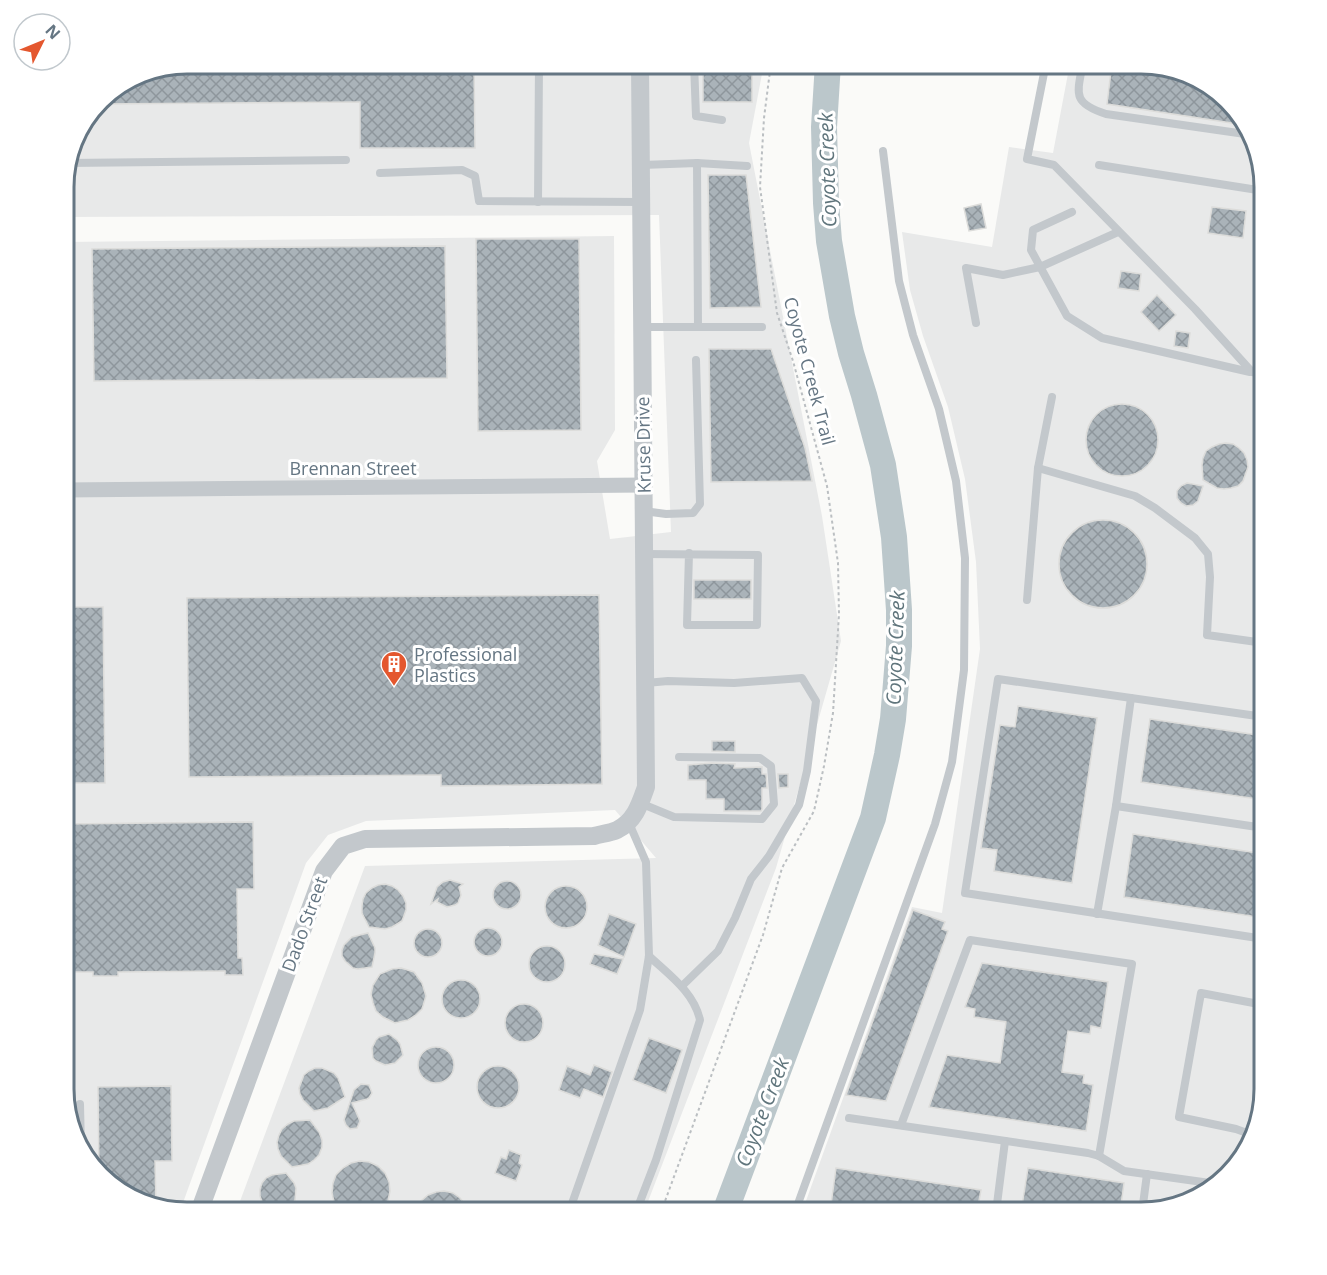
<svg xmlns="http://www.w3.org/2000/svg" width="1327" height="1275" font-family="'Open Sans',sans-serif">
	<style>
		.built { fill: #e8e9e9 }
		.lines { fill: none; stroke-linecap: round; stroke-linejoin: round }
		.river { stroke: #bbc7cb; stroke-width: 26 }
		.building { fill: url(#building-cross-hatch); stroke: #dcdcda; stroke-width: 1.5 }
		.path { stroke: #bbbfc2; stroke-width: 2; stroke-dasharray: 3 3; stroke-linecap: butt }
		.service { stroke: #c3c8cc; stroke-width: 8 }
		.minor { stroke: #c3c8cc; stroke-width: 15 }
		.tertiary { stroke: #c3c8cc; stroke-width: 18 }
		.labels { text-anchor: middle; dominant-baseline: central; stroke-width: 6; stroke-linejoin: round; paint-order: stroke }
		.street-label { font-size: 18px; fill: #657683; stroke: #fff }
		.poi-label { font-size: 18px; fill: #657683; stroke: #fff; text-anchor: start }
		.water-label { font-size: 20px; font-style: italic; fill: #60757c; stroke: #fff }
		.rim { fill: none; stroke: #657683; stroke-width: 3 }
	</style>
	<defs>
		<pattern id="building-cross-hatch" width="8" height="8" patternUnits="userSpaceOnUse" patternTransform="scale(1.5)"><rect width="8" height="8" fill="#aab3b9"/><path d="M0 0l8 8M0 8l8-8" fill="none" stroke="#8e969c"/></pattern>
	</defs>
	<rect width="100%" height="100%" fill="#fafaf8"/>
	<g class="built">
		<path d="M186,63H764L749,143L822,516L841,641L776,868L644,1212H236L365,866L656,858L615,810L366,821L328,835L306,863L180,1211L139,1202L94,1170L72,1136L63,1089V242L614,236L615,430L597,461L610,539L671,532L659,215L63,217V178L76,132L105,94L139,72Z"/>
		<path d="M1070,63H1148L1195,76L1233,105L1255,139L1264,186V1089L1254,1136L1222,1181L1188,1203L1141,1212H802L912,907L942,913L980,649L976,562L965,479L948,407L923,336L910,290L902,232L992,247L1009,147L1053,153Z"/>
	</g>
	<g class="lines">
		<path class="river" d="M725,1212L873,818L887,755L893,719L899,646V610L894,537L883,465L864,395L851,353L842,316L829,241L826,203L824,127L828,63"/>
	</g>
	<g class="building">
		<path d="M186,63H474L475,148H360V102L97,104L105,94L139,72Z"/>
		<rect x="703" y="63" width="49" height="39"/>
		<path d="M1112,63L1195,76L1233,105L1245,125L1107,104Z"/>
		<path d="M708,175H746L761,307L710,308Z"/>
		<path d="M981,204L986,228L969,231L964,208Z"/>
		<path d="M1212,207L1246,211L1243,238L1208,233Z"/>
		<path d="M476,239H579L581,430L478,431Z"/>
		<path d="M445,246L447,378L94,381L92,249Z"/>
		<path d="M1121,271L1141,274L1139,291L1118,288Z"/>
		<path d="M1157,295L1176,315L1159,331L1141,312Z"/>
		<path d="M1176,331L1190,333L1188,348L1174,346Z"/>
		<path d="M709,349H771L805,448L812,481L711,482Z"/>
		<circle cx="1122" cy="440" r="36"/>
		<path d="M1226,443L1233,444L1239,448L1244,453L1247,460L1248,467L1243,481L1238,486L1231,488L1224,489L1217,488L1203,480L1202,465L1203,458L1206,451L1212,447L1219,444Z"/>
		<path d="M1187,483L1203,486L1198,501L1193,505L1186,506L1181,503L1177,498V491L1181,486Z"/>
		<circle cx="1103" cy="564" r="44"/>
		<rect x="694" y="580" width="57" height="19"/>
		<path d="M599,595L602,784L441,786V775L189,777L187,598Z"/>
		<path d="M63,607H103L105,783H63Z"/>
		<path d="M1018,706L1097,718L1072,883L994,871L997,850L981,848L1000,725L1015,727Z"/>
		<path d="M1150,719L1264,736V800L1141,782Z"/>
		<path d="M712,741H735V752L712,751Z"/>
		<path d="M712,763L735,764L734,768L762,767V774H766L767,788H762V809L761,811H724V799H706V780H688V765Z"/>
		<path d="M778,774H788V787L779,788Z"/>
		<path d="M253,822L254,889H237L238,958H242L243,975H225V971L118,972V976H93V972H63V824Z"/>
		<path d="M1133,834L1264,854V918L1124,897Z"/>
		<path d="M450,880L463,884L459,887L461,895L458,903L455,905L447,907L437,902L438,899L431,904L437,887L443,882Z"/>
		<circle cx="507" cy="895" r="14"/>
		<path d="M385,884L392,886L398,890L403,896L406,903V910L402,921L392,927L385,929L369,927L362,913V906L363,899L366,893L372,888L378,885Z"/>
		<circle cx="566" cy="907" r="21"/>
		<path d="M913,910L945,922L942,929L948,931L886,1101L846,1095Z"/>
		<path d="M609,914L636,924L624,957L598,945Z"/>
		<circle cx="488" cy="942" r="14"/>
		<circle cx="428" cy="943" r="14"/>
		<path d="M368,933L375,948V953L372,967L358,969L353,968L345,961L342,956V950L344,945L352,937Z"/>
		<circle cx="547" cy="964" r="18"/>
		<path d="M594,954L623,959L617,974L590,964Z"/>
		<path d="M982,963L1108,982L1101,1028L1091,1026L1090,1034L1068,1031L1062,1072L1084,1075L1083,1083L1093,1085L1086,1131L929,1107L947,1055L1000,1063L1006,1022L974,1017L975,1009L965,1007Z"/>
		<path d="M401,968L414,972L422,983L426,996L422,1009L416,1015L408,1020L395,1023L383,1017L376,1011L373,1003L371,994L373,985L380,974L392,969Z"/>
		<circle cx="461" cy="999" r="19"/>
		<circle cx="524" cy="1023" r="19"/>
		<path d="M389,1034L397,1040L400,1044L403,1055L395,1063L385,1065L376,1061L373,1058L372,1048L376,1040L379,1037Z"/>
		<path d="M649,1038L682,1050L666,1093L633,1080Z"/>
		<circle cx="436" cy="1065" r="18"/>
		<path d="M594,1065L612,1072L603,1097L584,1089L580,1098L559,1090L567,1066L590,1075Z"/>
		<circle cx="498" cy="1087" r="21"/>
		<path d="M315,1068H322L334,1073L338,1078L345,1097L328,1108L314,1111L303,1100L300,1094L299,1088L304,1075L309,1071Z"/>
		<path d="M361,1084L369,1085L372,1093L369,1098L367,1099L352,1103L360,1121L357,1128L350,1129L346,1125L344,1120L354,1090Z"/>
		<path d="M171,1086L172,1161H155L156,1206L139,1202L99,1174L98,1087Z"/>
		<path d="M310,1120L319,1132L322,1140V1147L319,1155L314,1160L308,1164L292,1167L281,1156L278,1149L277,1142L279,1135L282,1129L288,1124L294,1121Z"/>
		<path d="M509,1150L521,1155L519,1163L522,1165L516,1181L495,1173L501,1157L506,1159Z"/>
		<path d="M360,1161L369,1162L378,1166L385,1173L389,1182L390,1191L388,1201L383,1209L380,1212H343L334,1202L332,1193L333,1183L336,1175L343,1168L351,1163Z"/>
		<path d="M836,1168L981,1190L977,1212H830Z"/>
		<path d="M1028,1168L1124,1183L1120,1212H1021Z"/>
		<path d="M286,1173L294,1183L296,1188L295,1200L292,1205L283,1211L271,1210L266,1207L262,1202L260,1196V1189L262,1183L266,1178L272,1175Z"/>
		<path d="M444,1191L453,1193L460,1198L471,1212H415L421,1201L428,1195L436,1192Z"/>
	</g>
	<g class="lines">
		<path class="path" d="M661,1212L763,935L782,868L814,811L824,766L833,713L839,614L838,563L827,486L793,361L777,313L760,187L764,118L771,63"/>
		<g class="service">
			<path d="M694,63L696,116L722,120"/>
			<path d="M1046,63L1027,159L1054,165L1195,309L1252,372L1264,374"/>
			<path d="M1083,63C1077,94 1072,103 1106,114L1252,135"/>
			<path d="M67,163L346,160"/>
			<path d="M697,163L698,327"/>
			<path d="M642,165L697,163L747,166"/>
			<path d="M1099,165L1264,191"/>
			<path d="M380,173L462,170L475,176L479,201L641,202"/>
			<path d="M538,202L539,63"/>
			<path d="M1072,212L1033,230L1031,250L1067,316L1102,338L1250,372"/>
			<path d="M976,323L966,268L1003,275L1040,267L1118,232"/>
			<path d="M642,327H762"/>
			<path d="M1038,468L1135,496L1155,508L1195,538L1208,554L1210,577L1207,635L1264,643"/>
			<path d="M644,511L666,514L693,513L700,504L696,360"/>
			<path d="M644,554L758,555L757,625H687L689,553"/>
			<path d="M1027,600L1038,468L1052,397"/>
			<path d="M646,683L668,681L734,683L802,678L816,701L807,771L799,805L769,856L751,879L735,918L718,951L682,986"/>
			<path d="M1264,717L998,679L965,893L1264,939"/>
			<path d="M640,803L674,817L762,819L774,804L771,766L760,758L679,757"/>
			<path d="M1116,806L1264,828"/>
			<path d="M1097,914L1116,806L1131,698"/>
			<path d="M80,1104L81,1149"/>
			<path d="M849,1118L1088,1153L1099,1156L1124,1171L1217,1184"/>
			<path d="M901,1125L970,940L1132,964L1099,1156"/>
			<path d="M1255,1136L1236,1129L1179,1117L1201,993L1264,1005"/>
			<path d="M569,1212L640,1010L649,956L646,862L629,823"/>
			<path d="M636,1212L656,1160L700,1020C694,992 669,975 649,956"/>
			<path d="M795,1212L935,824L952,762L964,670L965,558L956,481L939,409L913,335L899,281L883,151"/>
			<path d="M996,1212L1005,1141"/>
			<path d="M1142,1212L1147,1174"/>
		</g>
		<path class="minor" d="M63,490L644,485"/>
		<path class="tertiary" d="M199,1212L324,871L343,846L365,839L594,836C601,834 610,833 617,830C635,821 640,804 646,787L640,63"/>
	</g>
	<defs>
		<g id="building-pin" transform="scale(1.35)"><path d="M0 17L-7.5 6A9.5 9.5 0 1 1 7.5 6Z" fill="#e4572e" stroke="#fff"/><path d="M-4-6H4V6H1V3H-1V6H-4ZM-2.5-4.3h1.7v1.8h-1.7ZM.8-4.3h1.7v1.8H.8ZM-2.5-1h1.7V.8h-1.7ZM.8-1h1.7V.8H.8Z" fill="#fff"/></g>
	</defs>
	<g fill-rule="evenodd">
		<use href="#building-pin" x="394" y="664"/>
	</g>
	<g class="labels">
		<g class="street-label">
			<text transform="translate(810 371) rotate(75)">Coyote Creek Trail</text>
			<text transform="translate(643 445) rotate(-91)">Kruse Drive</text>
			<text x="353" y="468">Brennan Street</text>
			<text transform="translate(304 924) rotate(-70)">Dado Street</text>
		</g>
		<g class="poi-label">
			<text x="414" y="654">Professional<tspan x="414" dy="21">Plastics</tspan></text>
		</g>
		<g class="water-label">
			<text transform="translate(827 170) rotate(-92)">Coyote Creek</text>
			<text transform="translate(895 648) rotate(-88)">Coyote Creek</text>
			<text transform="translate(762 1112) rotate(-69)">Coyote Creek</text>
		</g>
	</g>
	<path d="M0 0H1327V1275H0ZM187 74H1141A113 113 0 0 1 1254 187V1089A113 113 0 0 1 1141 1202H187A113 113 0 0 1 74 1089V187A113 113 0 0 1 187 74Z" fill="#fff" fill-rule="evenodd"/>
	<path class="rim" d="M187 74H1141A113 113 0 0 1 1254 187V1089A113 113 0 0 1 1141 1202H187A113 113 0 0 1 74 1089V187A113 113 0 0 1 187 74Z"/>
	<g transform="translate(42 42) rotate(47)"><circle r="28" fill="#ffffff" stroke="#c1c8cd" stroke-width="1.5"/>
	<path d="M0-4.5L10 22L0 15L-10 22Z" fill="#e4572e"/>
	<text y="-9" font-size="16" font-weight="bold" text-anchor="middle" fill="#657683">N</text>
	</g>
</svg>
